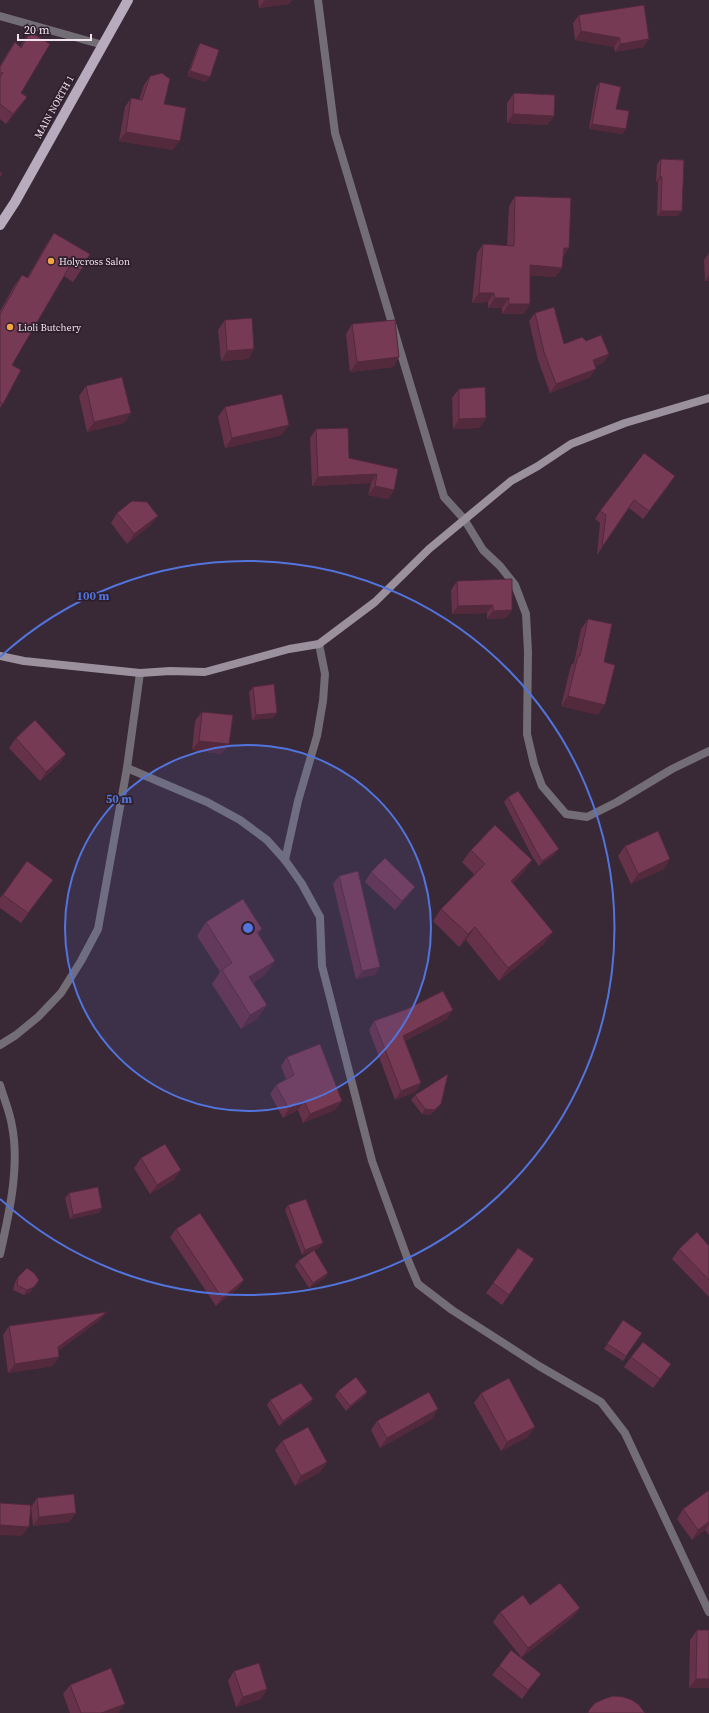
<svg xmlns="http://www.w3.org/2000/svg" width="709" height="1713" font-family="'Source Serif 4',serif">
	<style>
		.lines { fill: none; stroke-linecap: round; stroke-linejoin: round }
		.minor { stroke: #736d76; stroke-width: 8 }
		.secondary { stroke: #9a909e; stroke-width: 8 }
		.primary { stroke: #b7abbd; stroke-width: 10 }
		.wall { fill: #653249 }
		.shaded-wall { fill: #53293c }
		.building { fill: #763a55; stroke: #53293c }
		.ring { fill: none; stroke: #5274dd; stroke-width: 2 }
		.poi-dot { fill: #f3a443; stroke: #2e1e2b; stroke-width: 1.5 }
		.labels { text-anchor: middle; dominant-baseline: central; stroke-width: 3.5; stroke-linejoin: round; paint-order: stroke }
		.street-label { font-size: 10px; fill: #f0e4ed; stroke: #2e1e2b }
		.poi-label { font-size: 10px; fill: #f0e4ed; stroke: #2e1e2b; text-anchor: start }
		.centre { fill: #5274dd; stroke: #2e1e2b; stroke-width: 2 }
		.ring-label { font-size: 12px; text-anchor: middle; font-weight: bold; fill: #5274dd; stroke: #2e1e2b; stroke-width: 3.5; stroke-linejoin: round; paint-order: stroke }
	</style>
	<rect width="100%" height="100%" fill="#392835"/>
	<g class="lines">
		<g class="minor">
			<path d="M318,0L335,133L444,497L464,519L483,550L500,566L515,585L526,614L528,652L527,734L534,764L542,786L566,814L587,817L617,802L672,769L709,751"/>
			<path d="M0,16L103,45"/>
			<path d="M127,768L207,802L240,820L267,840L285,860L302,884L320,917L322,966L372,1161L408,1260L418,1284L452,1310L539,1366L601,1402L625,1433L709,1612"/>
			<path d="M285,860L298,801L317,736L323,701L325,674L319,644"/>
			<path d="M0,1045L16,1035L38,1017L61,993L81,961L98,929L127,768L140,673"/>
			<path d="M0,1085C4,1099 10,1112 12,1126C20,1166 9,1215 0,1254"/>
		</g>
		<path class="secondary" d="M0,656L24,661L140,673L170,671L205,672L289,649L319,644L375,602L429,549L511,481L538,466L571,444L625,423L709,398"/>
		<path class="primary" d="M0,225L15,202L128,0"/>
	</g>
	<g class="wall">
		<path d="M258,0H292L289,4L259,8Z"/>
		<path d="M579,15L644,47L615,52L614,47L575,40L573,23Z"/>
		<path d="M30,32L21,93L27,97L20,107L6,124L0,119V66L8,52L15,42L20,47Z"/>
		<path d="M200,43L206,82L187,76L197,48Z"/>
		<path d="M150,76L173,150L119,141L125,107L131,98L139,100L144,85Z"/>
		<path d="M600,82L616,109L626,129L622,134L589,129L596,87Z"/>
		<path d="M514,93L554,116L547,125L507,123V103Z"/>
		<path d="M661,159L678,216H657L658,182H656L657,164Z"/>
		<path d="M515,196L569,248L563,257L562,268L555,277L530,275L524,314H502V308H488V302L472,303L477,253L483,244L507,246L509,206Z"/>
		<path d="M54,233L81,270L73,282L64,276L12,365L3,404L0,408V311L14,286L22,275L27,278L46,245Z"/>
		<path d="M709,253V281H705L704,260Z"/>
		<path d="M535,313L564,344L586,341L609,354L603,363L595,366L590,377L550,393L538,360L529,321Z"/>
		<path d="M225,320L254,349L248,359L221,361L218,330Z"/>
		<path d="M352,324L399,357L393,367L350,372L346,334Z"/>
		<path d="M86,386L131,413L124,423L87,432L79,396Z"/>
		<path d="M459,389L486,418L479,428L453,429L452,398Z"/>
		<path d="M225,407L282,435L225,448L218,417Z"/>
		<path d="M316,429L349,458L398,469L394,490L388,499L368,495L371,483L312,486L310,438Z"/>
		<path d="M670,484L643,519L629,508L597,555L600,523L595,519L600,511Z"/>
		<path d="M117,513L151,525L127,544L111,523Z"/>
		<path d="M457,581L512,610L506,618L487,619V613L452,614L451,590Z"/>
		<path d="M588,619L604,662L598,715L561,706L571,665L574,663L581,629Z"/>
		<path d="M253,687L273,718L252,720L249,692Z"/>
		<path d="M202,712L222,754L192,750L195,721Z"/>
		<path d="M16,738L66,754L59,764L40,781L9,748Z"/>
		<path d="M508,797L555,854L539,866L532,856L504,802Z"/>
		<path d="M625,846L670,859L664,869L631,884L618,856Z"/>
		<path d="M471,850L532,860L523,873L513,883L544,944L499,981L466,940L459,947L433,921L441,909L475,875L462,862Z"/>
		<path d="M27,861L53,880L21,923L0,908V898Z"/>
		<path d="M371,872L408,896L395,910L365,882Z"/>
		<path d="M339,876L375,975L356,979L333,884Z"/>
		<path d="M206,922L262,929L258,934L275,961L265,975L253,983L257,1019L241,1029L212,984L220,972L197,936Z"/>
		<path d="M447,1019L405,1041L421,1083L415,1092L395,1100L369,1030L374,1021Z"/>
		<path d="M287,1057L342,1101L335,1110L303,1123L298,1110L283,1118L270,1094L276,1085L286,1079L281,1066Z"/>
		<path d="M415,1095L437,1109L430,1115L422,1114L411,1100Z"/>
		<path d="M141,1158L174,1180L150,1194L134,1168Z"/>
		<path d="M69,1193L102,1208L99,1213L70,1219L65,1198Z"/>
		<path d="M288,1205L319,1248L302,1255L285,1210Z"/>
		<path d="M176,1229L244,1280L238,1288L216,1306L170,1237Z"/>
		<path d="M709,1246V1297L672,1259L679,1249Z"/>
		<path d="M518,1248L534,1259L502,1305L486,1293Z"/>
		<path d="M298,1261L325,1278L309,1288L295,1266Z"/>
		<path d="M18,1277L31,1292L24,1295L13,1290L15,1282Z"/>
		<path d="M100,1320L58,1351L53,1366L8,1373L3,1335L9,1326Z"/>
		<path d="M623,1320L642,1333L623,1361L604,1349Z"/>
		<path d="M631,1357L665,1373L653,1388L624,1367Z"/>
		<path d="M338,1391L367,1392L364,1397L346,1411L335,1396Z"/>
		<path d="M481,1393L528,1437L501,1451L474,1403Z"/>
		<path d="M313,1399L310,1404L279,1426L267,1405L270,1400Z"/>
		<path d="M432,1419L380,1448L371,1430L377,1421Z"/>
		<path d="M282,1441L327,1462L320,1472L295,1486L275,1450Z"/>
		<path d="M709,1490V1535L705,1530L692,1540L677,1519L683,1509Z"/>
		<path d="M37,1498L76,1513L69,1522L33,1526L31,1507Z"/>
		<path d="M530,1605L580,1608L573,1617L521,1658L541,1674L522,1699L492,1675L499,1666L521,1657L493,1622L500,1612Z"/>
		<path d="M697,1630L709,1679V1687L708,1688H689L690,1640Z"/>
		<path d="M234,1671L267,1689L261,1699L236,1707L228,1681Z"/>
		<path d="M70,1685L125,1704L118,1713H70L63,1694Z"/>
	</g>
	<g class="shaded-wall">
		<path d="M265,0H292L289,4L259,8Z"/>
		<path d="M581,31L620,38L614,47L575,40Z"/>
		<path d="M649,39L644,47L615,52L620,44Z"/>
		<path d="M190,71L210,77L206,82L187,76Z"/>
		<path d="M27,97L20,107L6,124L13,114Z"/>
		<path d="M513,114L554,116L547,125L507,123Z"/>
		<path d="M592,124L626,129L622,134L589,129Z"/>
		<path d="M126,132L180,141L173,150L119,141Z"/>
		<path d="M660,177H662L658,182H656Z"/>
		<path d="M661,211H682L678,216H657Z"/>
		<path d="M564,248H569L562,258Z"/>
		<path d="M530,265L562,268L555,277L523,275Z"/>
		<path d="M709,275V281H705Z"/>
		<path d="M479,293H494L488,302L472,303Z"/>
		<path d="M495,298H509L502,308H488Z"/>
		<path d="M509,304H530L524,314H502Z"/>
		<path d="M254,349L248,359L221,361L227,351Z"/>
		<path d="M609,354L603,363L587,369L593,360Z"/>
		<path d="M399,357L393,367L350,372L357,362Z"/>
		<path d="M596,369L590,377L550,393L556,384Z"/>
		<path d="M131,413L124,423L87,432L94,422Z"/>
		<path d="M486,418L479,428L453,429L459,419Z"/>
		<path d="M289,425L282,435L225,448L232,438Z"/>
		<path d="M377,474L371,483L312,486L318,477Z"/>
		<path d="M375,486L394,490L388,499L368,495Z"/>
		<path d="M158,516L151,525L127,544L134,534Z"/>
		<path d="M493,605L487,613L452,614L458,606Z"/>
		<path d="M512,610L506,618L487,619L493,611Z"/>
		<path d="M568,696L605,705L598,715L561,706Z"/>
		<path d="M277,713L273,718L252,720L256,715Z"/>
		<path d="M199,741L229,744L222,754L192,750Z"/>
		<path d="M66,754L59,764L40,781L46,772Z"/>
		<path d="M559,849L555,854L539,866L542,861Z"/>
		<path d="M670,859L664,869L631,884L638,874Z"/>
		<path d="M532,860L523,873L503,894L511,881Z"/>
		<path d="M415,887L408,896L395,910L402,901Z"/>
		<path d="M475,927L466,940L459,947L468,934Z"/>
		<path d="M553,932L544,944L499,981L508,968Z"/>
		<path d="M275,961L265,975L240,991L249,977Z"/>
		<path d="M380,967L375,975L356,979L362,971Z"/>
		<path d="M267,1005L257,1019L241,1029L250,1015Z"/>
		<path d="M453,1010L447,1019L397,1045L403,1036Z"/>
		<path d="M421,1083L415,1092L395,1100L401,1091Z"/>
		<path d="M304,1101L298,1110L283,1118L289,1109Z"/>
		<path d="M342,1101L335,1110L303,1123L310,1114Z"/>
		<path d="M441,1104L437,1109L430,1115L422,1114L425,1109Z"/>
		<path d="M181,1170L174,1180L150,1194L157,1185Z"/>
		<path d="M102,1208L99,1213L70,1219L73,1215Z"/>
		<path d="M323,1243L319,1248L302,1255L305,1250Z"/>
		<path d="M328,1273L325,1278L309,1288L313,1283Z"/>
		<path d="M244,1280L238,1288L216,1306L222,1298Z"/>
		<path d="M34,1287L31,1292L24,1295L27,1290Z"/>
		<path d="M107,1312L100,1320L51,1356L58,1347Z"/>
		<path d="M59,1357L53,1366L8,1373L15,1364Z"/>
		<path d="M671,1364L665,1373L653,1388L660,1379Z"/>
		<path d="M367,1392L364,1397L346,1411L350,1406Z"/>
		<path d="M313,1399L310,1404L279,1426L283,1421Z"/>
		<path d="M438,1409L432,1419L380,1448L387,1438Z"/>
		<path d="M535,1427L528,1437L501,1451L507,1442Z"/>
		<path d="M327,1462L320,1472L295,1486L301,1476Z"/>
		<path d="M76,1513L69,1522L33,1526L39,1517Z"/>
		<path d="M709,1522V1524L705,1530L692,1540L698,1530Z"/>
		<path d="M0,1525L29,1527L22,1536L0,1535Z"/>
		<path d="M580,1608L573,1617L521,1658L528,1648Z"/>
		<path d="M541,1674L535,1683L522,1699L528,1690Z"/>
		<path d="M696,1679H709V1687L708,1688H689Z"/>
		<path d="M267,1689L261,1699L236,1707L243,1697Z"/>
		<path d="M125,1704L118,1713H101Z"/>
	</g>
	<g class="building">
		<path d="M644,5L649,39L620,44V38L581,31L579,15Z"/>
		<path d="M30,32L50,44L21,93L27,97L13,114L0,104V77L3,73L0,72V67L15,42L21,48Z"/>
		<path d="M200,43L219,50L210,77L190,71Z"/>
		<path d="M162,73L170,79L164,104L186,108L180,141L126,132L131,98L142,100L150,76Z"/>
		<path d="M600,82L621,87L616,109L629,111L626,129L592,124Z"/>
		<path d="M514,93L555,95L554,116L513,114Z"/>
		<path d="M661,159L684,160L682,211H661L662,177H660Z"/>
		<path d="M0,171L2,175L0,176Z"/>
		<path d="M515,196L571,198L569,248H564L562,268L530,265V304H509V298H495L494,293H479L483,244L514,246Z"/>
		<path d="M54,233L90,254L81,270L71,264L12,365L21,370L3,404L0,402V314L22,275L28,278Z"/>
		<path d="M554,307L564,344L582,337L586,341L601,335L609,354L593,360L596,369L556,384L544,352L535,313Z"/>
		<path d="M252,318L254,349L227,351L225,320Z"/>
		<path d="M395,320L399,357L357,362L352,324Z"/>
		<path d="M122,377L131,413L94,422L86,386Z"/>
		<path d="M485,387L486,418L459,419V389Z"/>
		<path d="M282,394L289,425L232,438L225,407Z"/>
		<path d="M348,428L349,458L398,469L394,490L375,486L377,474L318,477L316,429Z"/>
		<path d="M644,453L675,476L649,511L634,500L602,547L606,515L600,511Z"/>
		<path d="M132,501L147,502L158,516L134,534L117,513Z"/>
		<path d="M512,579V610L493,611V605L458,606L457,581Z"/>
		<path d="M588,619L612,624L604,662L615,665L605,705L568,696L578,656H580Z"/>
		<path d="M274,684L277,713L256,715L253,687Z"/>
		<path d="M202,712L233,715L229,744L199,741Z"/>
		<path d="M35,720L66,754L46,772L16,738Z"/>
		<path d="M518,791L559,849L542,861L536,851L508,797Z"/>
		<path d="M495,825L532,860L511,881L553,932L508,968L475,927L468,934L441,909L485,864L471,850Z"/>
		<path d="M658,831L670,859L638,874L625,846Z"/>
		<path d="M385,858L415,887L402,901L371,872Z"/>
		<path d="M27,861L53,880L28,913L3,895Z"/>
		<path d="M358,871L380,967L362,971L339,876Z"/>
		<path d="M243,899L262,929L257,932L275,961L249,977L267,1005L250,1015L222,970L232,963L206,922Z"/>
		<path d="M443,991L453,1010L403,1036L421,1083L401,1091L374,1021L407,1009Z"/>
		<path d="M320,1044L342,1101L310,1114L304,1101L289,1109L276,1085L294,1075L287,1057Z"/>
		<path d="M448,1074L441,1104L434,1110L425,1109L415,1095Z"/>
		<path d="M165,1144L181,1170L157,1185L141,1158Z"/>
		<path d="M98,1187L102,1208L73,1215L69,1193Z"/>
		<path d="M306,1199L323,1243L305,1250L288,1205Z"/>
		<path d="M200,1213L244,1280L222,1298L176,1229Z"/>
		<path d="M697,1232L709,1246V1280L679,1249Z"/>
		<path d="M518,1248L534,1259L509,1295L493,1283Z"/>
		<path d="M314,1250L328,1273L313,1283L298,1261Z"/>
		<path d="M27,1268L34,1273L39,1280L34,1287L27,1290L17,1285L18,1277Z"/>
		<path d="M107,1312L58,1347L59,1357L15,1364L9,1326Z"/>
		<path d="M623,1320L642,1333L626,1356L607,1344Z"/>
		<path d="M643,1342L671,1364L660,1379L631,1357Z"/>
		<path d="M356,1377L367,1392L350,1406L338,1391Z"/>
		<path d="M509,1378L535,1427L507,1442L481,1393Z"/>
		<path d="M301,1383L313,1399L283,1421L270,1400Z"/>
		<path d="M429,1392L438,1409L387,1438L377,1421Z"/>
		<path d="M308,1427L327,1462L301,1476L282,1441Z"/>
		<path d="M709,1490V1522L698,1530L683,1509Z"/>
		<path d="M74,1494L76,1513L39,1517L37,1498Z"/>
		<path d="M0,1503L31,1505L29,1527L0,1525Z"/>
		<path d="M560,1583L580,1608L528,1648L500,1612L523,1595L530,1605Z"/>
		<path d="M697,1630H709V1679H696Z"/>
		<path d="M511,1650L541,1674L528,1690L499,1666Z"/>
		<path d="M259,1663L267,1689L243,1697L234,1671Z"/>
		<path d="M111,1668L125,1704L101,1713H81L70,1685Z"/>
		<path d="M613,1696L623,1697L632,1700L639,1705L645,1713H588L589,1710L595,1703L604,1699Z"/>
	</g>
	<circle cx="248" cy="928" r="183" fill="#5274dd" fill-opacity=".12"/>
	<g class="ring">
		<circle cx="248" cy="928" r="183"/>
		<path d="M0 657A367 367 0 1 1 0 1199"/>
	</g>
	<g class="poi-dot">
		<circle cx="51" cy="261" r="4"/>
		<circle cx="10" cy="327" r="4"/>
	</g>
	<g class="labels">
		<g class="street-label">
			<text transform="translate(54 107) rotate(-61)">MAIN NORTH 1</text>
		</g>
		<g class="poi-label">
			<text x="59" y="261">Holycross Salon</text>
			<text x="18" y="327">Lioli Butchery</text>
		</g>
	</g>
	<circle cx="248" cy="928" r="6" class="centre"/>
	<g class="ring-label">
		<text x="93" y="600">100 m</text>
		<text x="119" y="803">50 m</text>
	</g>
	<path d="M18 34v6h73v-6" fill="none" stroke="#f0e4ed" stroke-width="2"/>
	<text x="24" y="34" font-size="12" fill="#f0e4ed" stroke="#2e1e2b" stroke-width="3" paint-order="stroke">20 m</text>
</svg>
